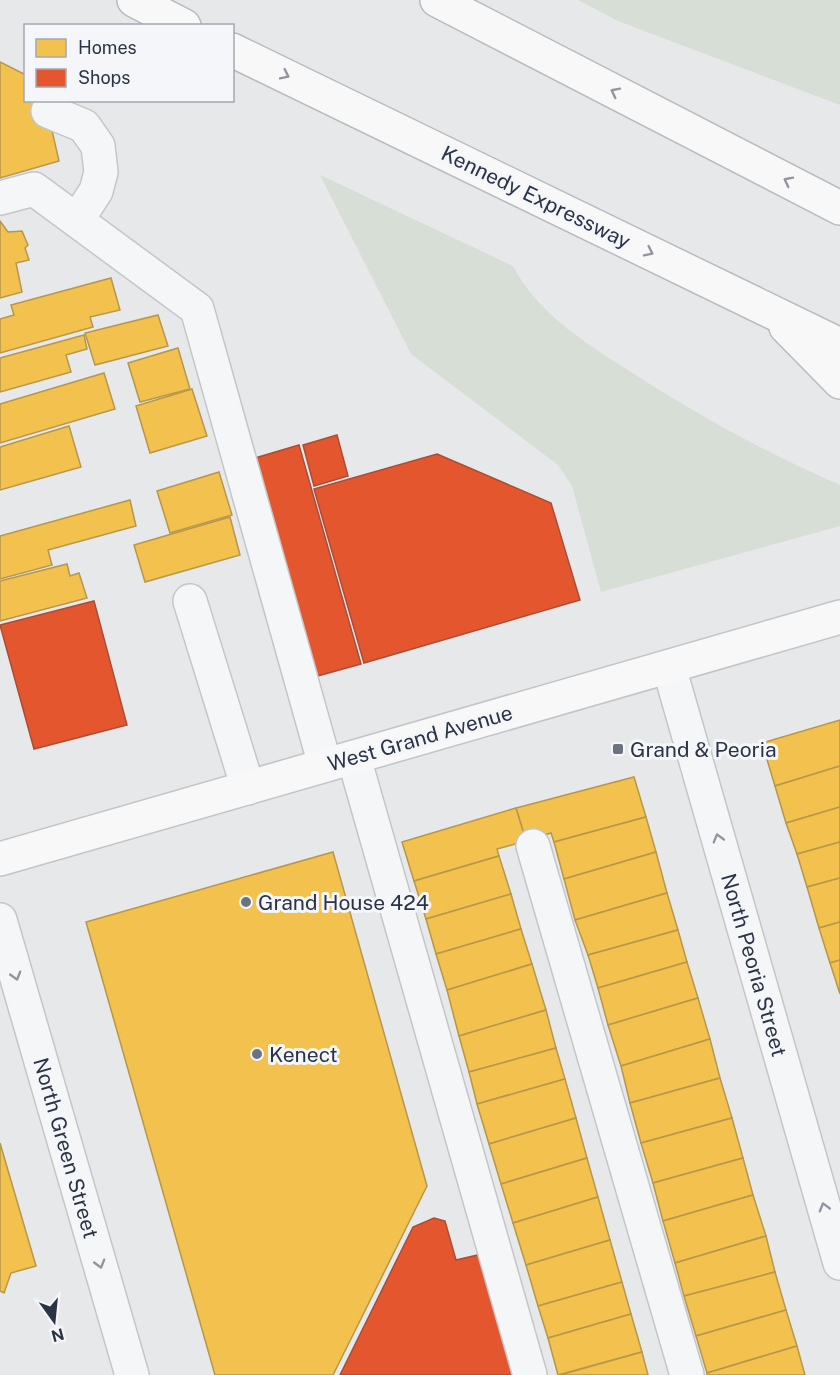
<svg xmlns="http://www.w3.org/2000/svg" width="840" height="1375" font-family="'Public Sans',sans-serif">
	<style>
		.green { fill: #d6ded6 }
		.homes { fill: #f2c14e; stroke: #b6974b; stroke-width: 1.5 }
		.shops { fill: #e4572e; stroke: #ac4c35; stroke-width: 1.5 }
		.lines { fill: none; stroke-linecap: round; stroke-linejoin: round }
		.minor-casing { stroke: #c4c6c8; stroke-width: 36 }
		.major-casing { stroke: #c2c5c8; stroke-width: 36 }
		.highway-casing { stroke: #b8bbbf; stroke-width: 36 }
		.minor { stroke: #f5f6f7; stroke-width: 33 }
		.major { stroke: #f8f8f8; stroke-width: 33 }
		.highway { stroke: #f8f8f8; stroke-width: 33 }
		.oneway { stroke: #92969e }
		.oneway2 { stroke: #90959e }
		.poi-dot { fill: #6c737f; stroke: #f4f6f9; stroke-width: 2 }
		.labels { text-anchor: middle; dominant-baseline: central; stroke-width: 6; stroke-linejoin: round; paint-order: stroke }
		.street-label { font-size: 21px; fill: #2b3445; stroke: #f4f6f9 }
		.poi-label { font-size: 21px; fill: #2b3445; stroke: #f4f6f9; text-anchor: start }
	</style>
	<rect width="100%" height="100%" fill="#e6e8ea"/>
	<g class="green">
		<path d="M578,0H840V105L618,21Z"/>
		<path d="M320,175L513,266C537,312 580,339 623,367C694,413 762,451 840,485V526L601,592L572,486L558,465L411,354Z"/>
	</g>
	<g class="homes">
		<path d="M0,62L26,75V100H45L59,161L0,178Z"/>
		<path d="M0,221L8,232L22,231L28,245L25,248L29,260L16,263L22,292L0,298Z"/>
		<path d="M111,278L120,310L90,317L93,327L0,353V319L14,315L11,305Z"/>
		<path d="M158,315L168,346L95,365L85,333Z"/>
		<path d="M84,335L87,349L66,355L71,372L0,392V358Z"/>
		<path d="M178,348L190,389L140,402L128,363Z"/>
		<path d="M104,373L115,409L0,443V404Z"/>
		<path d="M192,389L207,436L150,453L136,406Z"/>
		<path d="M69,426L81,467L0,490V447Z"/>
		<path d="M219,472L232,515L170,533L157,491Z"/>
		<path d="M130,500L136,526L48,550L52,565L0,579V536Z"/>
		<path d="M230,517L240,555L145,582L134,545Z"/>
		<path d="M67,564L70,576L79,573L87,598L0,621V581Z"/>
		<path d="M840,720V766L775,786L762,743Z"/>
		<path d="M840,766V807L786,823L775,786Z"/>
		<path d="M634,777L646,817L554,842L551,833L526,841L516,808Z"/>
		<path d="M840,807V842L797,854L786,823Z"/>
		<path d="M516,808L526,841L497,849L499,856L414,881L402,842Z"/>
		<path d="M646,817L656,852L564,879L554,842Z"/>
		<path d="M840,842V878L807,887L797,854Z"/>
		<path d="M333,852L427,1186L333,1375H215L86,922Z"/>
		<path d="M656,852L667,893L575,920L564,879Z"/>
		<path d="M499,856L511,894L426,919L414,881Z"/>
		<path d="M840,878V922L819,928L807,887Z"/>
		<path d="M667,893L678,930L588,955L575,920Z"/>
		<path d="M511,894L521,929L436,954L426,919Z"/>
		<path d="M840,922V960L830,963L819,928Z"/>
		<path d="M521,929L532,964L447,990L436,954Z"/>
		<path d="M678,930L687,962L598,988L588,955Z"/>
		<path d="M840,960V994L830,963Z"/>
		<path d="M687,962L698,998L608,1025L598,988Z"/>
		<path d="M532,964L546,1010L459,1036L447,990Z"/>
		<path d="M698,998L710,1039L621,1066L608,1025Z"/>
		<path d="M546,1010L556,1048L469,1072L459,1036Z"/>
		<path d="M710,1039L720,1078L630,1103L621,1066Z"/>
		<path d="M556,1048L565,1079L477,1104L469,1072Z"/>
		<path d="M720,1078L732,1118L641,1143L630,1103Z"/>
		<path d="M565,1079L576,1118L489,1144L477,1104Z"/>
		<path d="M576,1118L587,1158L501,1184L489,1144Z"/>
		<path d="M732,1118L743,1158L653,1183L641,1143Z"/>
		<path d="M0,1143L36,1266L11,1273L4,1293L0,1291Z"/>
		<path d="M587,1158L598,1197L513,1223L501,1184Z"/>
		<path d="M743,1158L753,1195L663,1221L653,1183Z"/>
		<path d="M753,1195L766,1236L675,1263L663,1221Z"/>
		<path d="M598,1197L610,1240L526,1265L513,1223Z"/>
		<path d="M766,1236L775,1272L684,1296L675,1263Z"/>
		<path d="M610,1240L622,1282L538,1306L526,1265Z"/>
		<path d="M775,1272L786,1310L696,1336L684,1296Z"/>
		<path d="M622,1282L631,1314L548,1338L538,1306Z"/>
		<path d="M786,1310L797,1346L707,1373L696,1336Z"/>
		<path d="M631,1314L642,1352L558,1375L548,1338Z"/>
		<path d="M797,1346L805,1375H707V1373Z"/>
		<path d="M642,1352L648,1375H560Z"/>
	</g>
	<g class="shops">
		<path d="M337,435L348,476L314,486L303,445Z"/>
		<path d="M299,445L361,664L314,677L252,459Z"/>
		<path d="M437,454L551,503L580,600L364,663L314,489Z"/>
		<path d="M94,601L127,725L34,749L0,625Z"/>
		<path d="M434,1218L445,1221L456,1260L478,1255L514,1375H340L413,1227Z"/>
	</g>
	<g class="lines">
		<g class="minor-casing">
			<g id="minor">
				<path d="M48,111L84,126L98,146L101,172L96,191L77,220"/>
				<path d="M0,198L34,189L197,309L325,765"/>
				<path d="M190,601L248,788"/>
				<path d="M669,667L840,1263"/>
				<path d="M354,758L530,1375"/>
				<path d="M533,846L687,1375"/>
				<path d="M0,920L132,1375"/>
			</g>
		</g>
		<g class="major-casing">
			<path id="major" d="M0,859L840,617"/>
		</g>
		<g class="highway-casing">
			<g id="highway">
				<path d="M134,0L184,26"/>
				<path d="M437,0L840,208"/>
				<path d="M232,50L840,345"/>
				<path d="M786,327L840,382"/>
			</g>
		</g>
		<use href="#minor" class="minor"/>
		<use href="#major" class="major"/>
		<use href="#highway" class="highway"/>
	</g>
	<defs><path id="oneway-chevron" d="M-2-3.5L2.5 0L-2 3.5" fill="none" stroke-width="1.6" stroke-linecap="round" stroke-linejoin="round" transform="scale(1.5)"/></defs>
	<g class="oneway">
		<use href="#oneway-chevron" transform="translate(285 75) rotate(26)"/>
		<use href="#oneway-chevron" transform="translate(615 92) rotate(-153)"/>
		<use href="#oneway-chevron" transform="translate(788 181) rotate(-153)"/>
		<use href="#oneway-chevron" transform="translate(649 252) rotate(26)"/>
	</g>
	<g class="oneway2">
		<use href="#oneway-chevron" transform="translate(718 838) rotate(-106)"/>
		<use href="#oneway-chevron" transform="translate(16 976) rotate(74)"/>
		<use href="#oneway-chevron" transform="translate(824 1207) rotate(-106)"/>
		<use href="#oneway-chevron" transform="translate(100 1264) rotate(74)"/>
	</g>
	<g class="poi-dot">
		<rect x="612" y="743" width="12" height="12" rx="3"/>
		<circle cx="246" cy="902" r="6"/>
		<circle cx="257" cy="1054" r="6"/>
	</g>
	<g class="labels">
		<g class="street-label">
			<text transform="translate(536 197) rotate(26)">Kennedy Expressway</text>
			<text transform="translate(420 738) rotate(-16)">West Grand Avenue</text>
			<text transform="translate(754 965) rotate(74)">North Peoria Street</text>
			<text transform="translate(66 1148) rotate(74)">North Green Street</text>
		</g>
		<g class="poi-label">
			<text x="630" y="749">Grand &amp; Peoria</text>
			<text x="258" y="902">Grand House 424</text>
			<text x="269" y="1054">Kenect</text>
		</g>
	</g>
	<rect x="24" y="24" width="210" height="78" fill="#f4f6f9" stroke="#a4a8b1" stroke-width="1.5"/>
	<rect x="36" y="39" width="30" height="18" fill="#f2c14e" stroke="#a4a8b1" stroke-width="1.5"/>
	<text x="78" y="54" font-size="18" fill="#2b3445">Homes</text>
	<rect x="36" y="69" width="30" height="18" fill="#e4572e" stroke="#a4a8b1" stroke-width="1.5"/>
	<text x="78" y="84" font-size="18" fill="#2b3445">Shops</text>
	<g transform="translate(54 1321) rotate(165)" stroke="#f4f6f9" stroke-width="4.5" paint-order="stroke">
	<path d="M0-4.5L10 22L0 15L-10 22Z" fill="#2b3445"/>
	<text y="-9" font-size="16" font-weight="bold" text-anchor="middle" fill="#2b3445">N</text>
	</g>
</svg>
